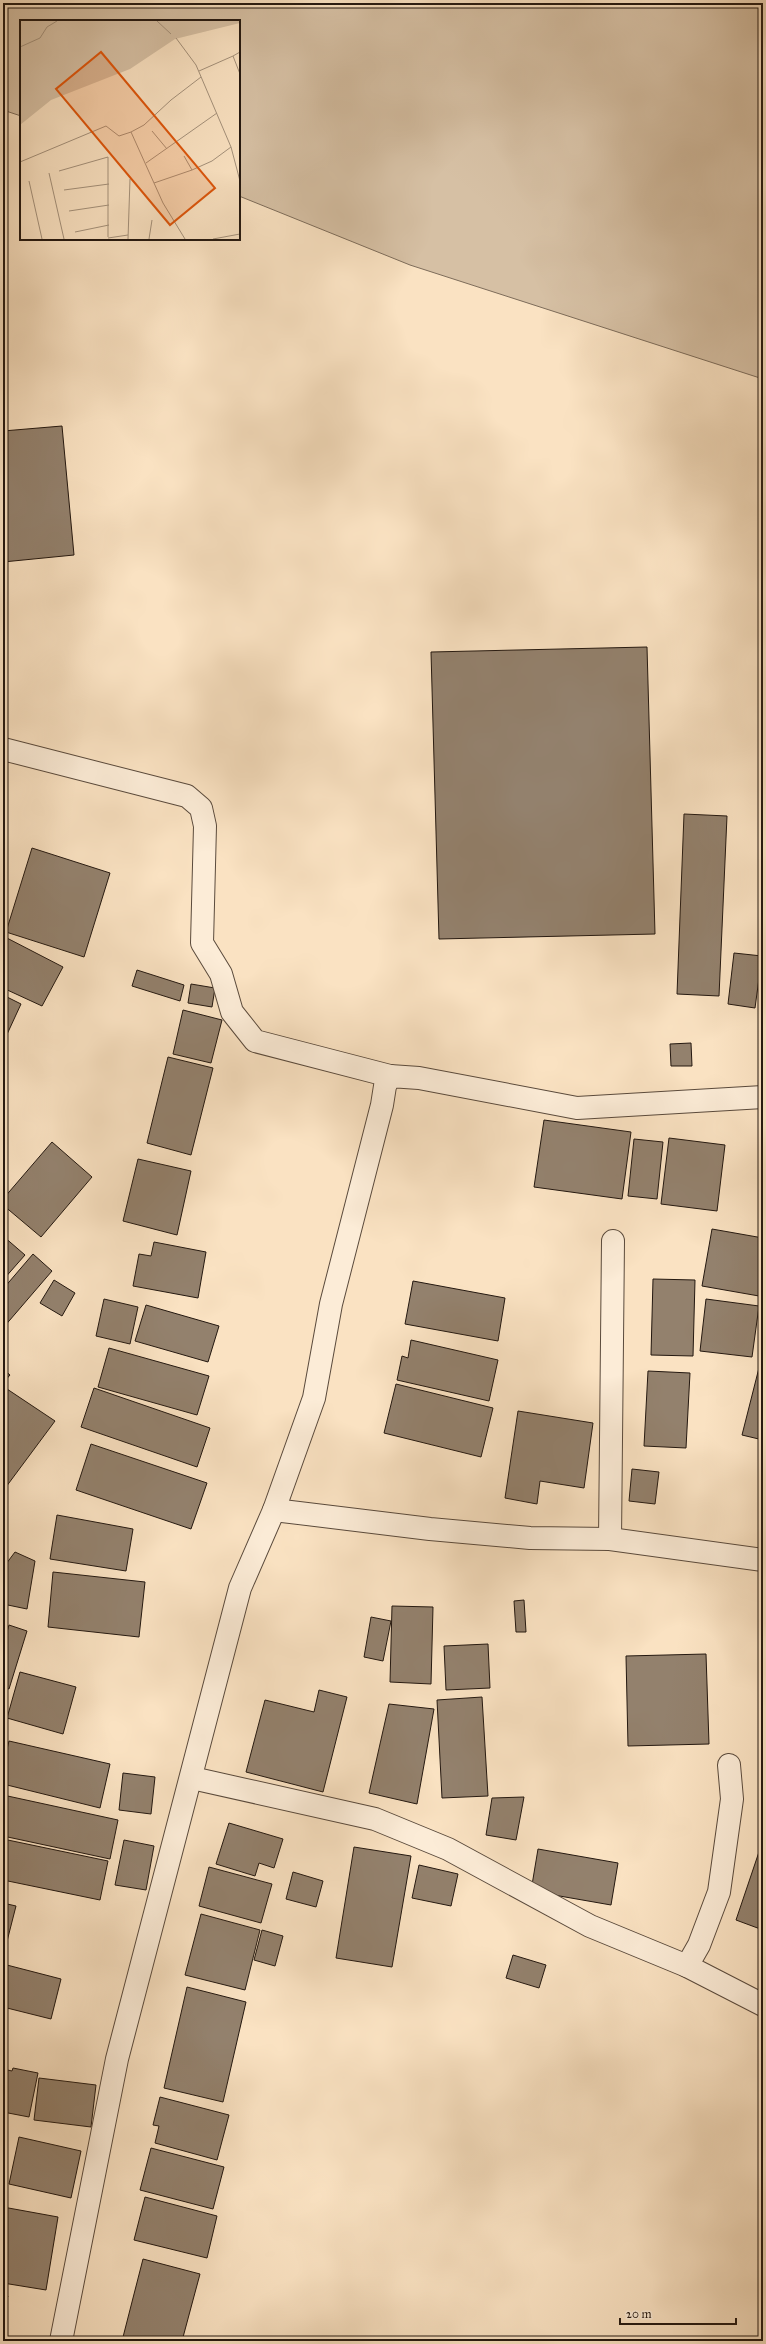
<svg xmlns="http://www.w3.org/2000/svg" width="766" height="2344" font-family="'IM FELL Great Primer',serif">
	<style>
		.green { fill: #d6c0a4; stroke: #7d6c5a }
		.building { fill: #93816d; stroke: #241810 }
		.lines { fill: none; stroke-linecap: round; stroke-linejoin: round }
		.minor-casing { stroke: #5a4a3c; stroke-width: 24 }
		.minor { stroke: #fcecd7; stroke-width: 22 }
		.inset-road { fill: none; stroke: #a4917b; stroke-width: 1 }
		.view { fill: #de560c; fill-opacity: 0.15; stroke: #de560c; stroke-width: 2 }
		.inset-edge { fill: none; stroke: #241810; stroke-width: 2 }
	</style>
	<rect width="100%" height="100%" fill="#fae2c2"/>
	<filter id="stains"><feTurbulence type="fractalNoise" baseFrequency=".005" numOctaves="4"/><feColorMatrix values="0 0 0 0 .2 0 0 0 0 .09 0 0 0 0 .02 0 0 0 .5 -.17"/></filter>
	<radialGradient id="worn" r=".72"><stop offset=".6" stop-color="#630" stop-opacity="0"/><stop offset="1" stop-color="#630" stop-opacity=".3"/></radialGradient>
	<path class="green" d="M3,3H763V379L410,265L239,196V21H21V116L3,110Z"/>
	<g class="building">
		<path d="M62,426L74,555L3,562V431Z"/>
		<path d="M647,647L655,934L439,939L431,652Z"/>
		<path d="M684,814L727,816L719,996L677,994Z"/>
		<path d="M32,848L110,873L84,957L6,932Z"/>
		<path d="M3,936L63,967L42,1006L3,988Z"/>
		<path d="M734,953L762,956L755,1008L728,1004Z"/>
		<path d="M137,970L184,985L180,1001L132,986Z"/>
		<path d="M191,984L215,988L212,1007L188,1003Z"/>
		<path d="M3,995L21,1004L3,1043Z"/>
		<path d="M183,1010L222,1020L211,1063L173,1054Z"/>
		<path d="M691,1043L692,1066H671L670,1044Z"/>
		<path d="M168,1057L213,1068L191,1155L147,1143Z"/>
		<path d="M544,1120L631,1132L622,1199L534,1187Z"/>
		<path d="M669,1138L725,1145L717,1211L661,1204Z"/>
		<path d="M634,1139L663,1142L657,1199L628,1196Z"/>
		<path d="M52,1142L92,1177L41,1237L3,1205V1199Z"/>
		<path d="M138,1159L191,1171L177,1235L123,1221Z"/>
		<path d="M712,1229L763,1238V1274L759,1296L702,1286Z"/>
		<path d="M3,1236L25,1255L3,1280Z"/>
		<path d="M154,1242L206,1252L198,1298L133,1286L139,1254L151,1256Z"/>
		<path d="M33,1254L52,1271L3,1328V1289Z"/>
		<path d="M653,1279L695,1280L693,1356L651,1355Z"/>
		<path d="M54,1280L75,1293L62,1316L40,1303Z"/>
		<path d="M413,1281L505,1298L498,1341L405,1324Z"/>
		<path d="M104,1299L138,1307L130,1344L96,1336Z"/>
		<path d="M706,1299L759,1306L752,1357L700,1351Z"/>
		<path d="M146,1305L219,1326L208,1362L135,1341Z"/>
		<path d="M411,1340L498,1360L489,1401L397,1380L402,1356L408,1358Z"/>
		<path d="M109,1348L209,1376L197,1415L98,1387Z"/>
		<path d="M763,1352V1440L742,1435Z"/>
		<path d="M3,1369L10,1375L3,1383Z"/>
		<path d="M648,1371L690,1373L686,1448L644,1446Z"/>
		<path d="M396,1384L493,1408L481,1457L384,1433Z"/>
		<path d="M94,1388L210,1428L197,1467L81,1427Z"/>
		<path d="M7,1389L55,1421L3,1491V1394Z"/>
		<path d="M518,1411L593,1423L584,1488L540,1481L537,1504L505,1498Z"/>
		<path d="M91,1444L207,1483L191,1529L76,1490Z"/>
		<path d="M632,1469L659,1472L655,1504L629,1501Z"/>
		<path d="M57,1515L133,1529L126,1571L50,1559Z"/>
		<path d="M15,1552L35,1561L27,1609L3,1604V1568Z"/>
		<path d="M53,1572L145,1582L139,1637L48,1627Z"/>
		<path d="M524,1600L526,1632H516L514,1601Z"/>
		<path d="M392,1606L433,1607L431,1684L390,1682Z"/>
		<path d="M371,1617L391,1621L383,1661L364,1657Z"/>
		<path d="M9,1625L27,1631L9,1689L3,1687V1646Z"/>
		<path d="M488,1644L490,1688L446,1690L444,1646Z"/>
		<path d="M706,1654L709,1744L628,1746L626,1656Z"/>
		<path d="M20,1672L76,1687L63,1734L7,1718Z"/>
		<path d="M319,1690L347,1697L323,1792L246,1772L265,1700L314,1712Z"/>
		<path d="M482,1697L488,1796L442,1798L437,1700Z"/>
		<path d="M389,1704L434,1709L417,1804L369,1793Z"/>
		<path d="M9,1741L110,1764L100,1808L3,1784V1766Z"/>
		<path d="M123,1773L155,1777L151,1814L119,1810Z"/>
		<path d="M3,1795L118,1820L110,1859L3,1836Z"/>
		<path d="M524,1797L516,1840L486,1835L492,1798Z"/>
		<path d="M229,1823L283,1839L274,1868L259,1863L255,1876L216,1864Z"/>
		<path d="M3,1839L108,1861L100,1900L3,1880Z"/>
		<path d="M124,1840L154,1846L146,1890L115,1885Z"/>
		<path d="M763,1840V1930L736,1920Z"/>
		<path d="M354,1847L411,1856L392,1967L336,1958Z"/>
		<path d="M538,1849L618,1863L611,1905L531,1891Z"/>
		<path d="M419,1865L458,1874L451,1906L412,1898Z"/>
		<path d="M209,1867L272,1884L261,1923L199,1906Z"/>
		<path d="M293,1872L323,1881L316,1907L286,1899Z"/>
		<path d="M3,1903L16,1906L3,1957Z"/>
		<path d="M201,1914L260,1930L245,1990L185,1975Z"/>
		<path d="M262,1930L283,1936L275,1966L254,1960Z"/>
		<path d="M513,1955L546,1965L539,1988L506,1978Z"/>
		<path d="M3,1964L61,1979L51,2019L3,2007Z"/>
		<path d="M187,1987L246,2002L223,2102L164,2088Z"/>
		<path d="M13,2068L38,2073L29,2117L3,2112V2069L12,2071Z"/>
		<path d="M39,2078L96,2085L91,2127L34,2120Z"/>
		<path d="M160,2097L229,2115L217,2160L155,2143L159,2126L153,2125Z"/>
		<path d="M3,2132L7,2133L3,2155Z"/>
		<path d="M19,2137L81,2151L71,2198L9,2184Z"/>
		<path d="M151,2148L224,2167L213,2209L140,2190Z"/>
		<path d="M145,2197L217,2216L207,2258L134,2240Z"/>
		<path d="M3,2207L58,2217L46,2290L3,2283Z"/>
		<path d="M143,2259L200,2274L182,2341H122Z"/>
		<path d="M3,2294L8,2296L3,2309Z"/>
	</g>
	<g class="lines">
		<g class="minor-casing">
			<g id="minor">
				<path d="M3,749L187,796L201,808L205,826L202,943L221,974L232,1012L255,1041L390,1076"/>
				<path d="M274,1510L430,1529L530,1538L610,1539L763,1560"/>
				<path d="M610,1539L613,1241"/>
				<path d="M729,1765L732,1799L719,1892L699,1945L687,1966L763,2005"/>
				<path d="M192,1778L375,1819L448,1849L590,1926L687,1966"/>
				<path d="M61,2341L117,2059L240,1588L274,1510L314,1398L331,1304L382,1105L385,1086L390,1076L419,1078L577,1108L763,1097"/>
			</g>
		</g>
		<use href="#minor" class="minor"/>
	</g>
	<g transform="translate(20 20)">
		<rect width="220" height="220" fill="#fae2c2"/>
		<path d="M0,1H220V3L155,19L110,49L31,80L0,105Z" fill="#d6c0a4"/>
		<path class="inset-road" d="M137,1L151,14M156,18L176,45L211,127L220,161M0,27L20,18L27,7L37,1M220,32L213,36L220,54M179,51L213,36M132,111L147,129M164,136L172,150L192,141L211,127M0,142L86,106L99,116L111,112M126,143L197,93M39,151L88,137V217M29,153L44,219M9,161L22,219M134,163L172,150M44,170L89,164M49,191L89,185M55,212L89,205M88,218L108,215M108,219L110,159M129,219L132,200M165,219L143,183L111,112L124,105L151,80L181,57M193,219L220,214"/>
		<path class="view" d="M81,32L195,168L150,205L36,69Z"/>
		<rect width="220" height="220" class="inset-edge"/>
	</g>
	<rect width="766" height="2344" fill="none" stroke="#fae2c2" stroke-width="16"/>
	<rect x="4" y="4" width="758" height="2336" fill="none" stroke="#241810" stroke-width="2"/>
	<rect x="8" y="8" width="750" height="2328" fill="none" stroke="#241810"/>
	<path d="M620 2318v6h116v-6" fill="none" stroke="#241810" stroke-width="2"/>
	<text x="626" y="2318" font-size="12" fill="#241810" stroke="#fcecd7" stroke-width="3" paint-order="stroke">20 m</text>
	<rect width="100%" height="100%" filter="url(#stains)"/>
	<rect width="100%" height="100%" fill="url(#worn)"/>
</svg>
